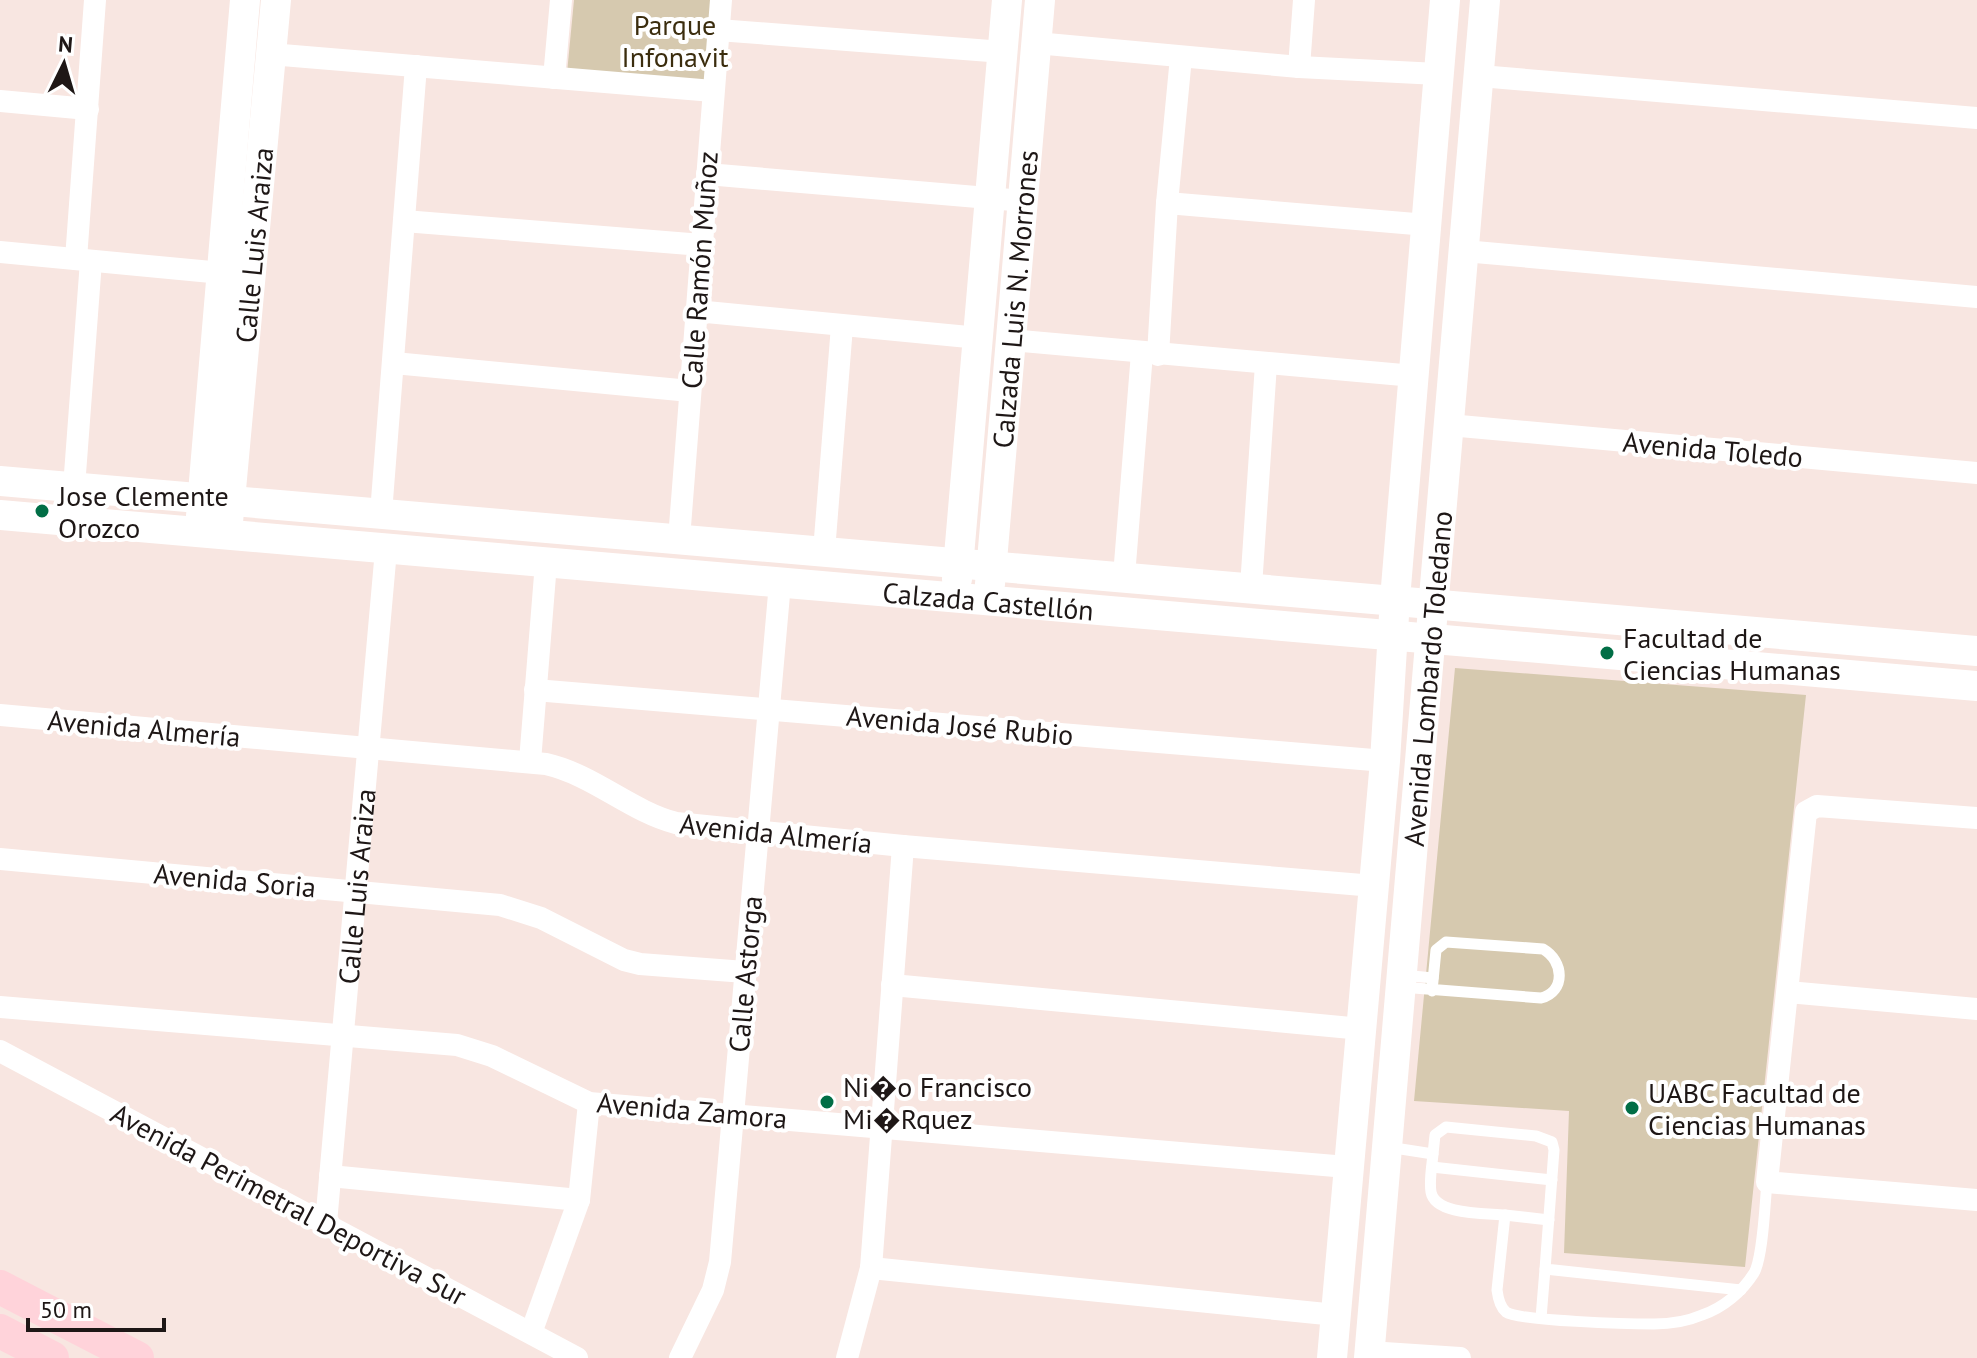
<svg xmlns="http://www.w3.org/2000/svg" width="1977" height="1358" font-family="'PT Sans',sans-serif">
	<style>
		.green { fill: #d6c9af }
		.lines { fill: none; stroke-linecap: round; stroke-linejoin: round }
		.lane { stroke: #fff; stroke-width: 11 }
		.street { stroke: #fff; stroke-width: 22 }
		.secondary { stroke: #fff; stroke-width: 30 }
		.primary { stroke: #ffd3da; stroke-width: 34 }
		.poi-dot { fill: #016e46; stroke: #fff; stroke-width: 3 }
		.labels { text-anchor: middle; dominant-baseline: central; stroke-width: 8; stroke-linejoin: round; paint-order: stroke }
		.park-label { font-size: 28px; fill: #3b2d0e; stroke: #fff }
		.street-label { font-size: 28px; fill: #1e1716; stroke: #fff }
		.poi-label { font-size: 28px; fill: #1e1716; stroke: #fff; text-anchor: start }
	</style>
	<rect width="100%" height="100%" fill="#f8e6e1"/>
	<g class="green">
		<path d="M574,0H720L713,83L567,73Z"/>
		<path d="M1455,668L1806,695L1745,1267L1564,1253L1569,1111L1414,1101Z"/>
	</g>
	<g class="lines">
		<g class="lane">
			<path d="M1402,975L1433,978"/>
			<path d="M1401,987L1541,998C1566,991 1564,961 1543,949L1446,942L1436,950L1432,991"/>
			<path d="M1388,1147L1433,1154C1432,1166 1429,1180 1431,1192C1435,1215 1485,1213 1505,1215L1497,1290C1498,1298 1500,1307 1506,1312C1518,1321 1632,1324 1654,1324C1669,1324 1688,1321 1702,1315C1723,1308 1742,1292 1754,1273C1763,1258 1765,1202 1767,1182"/>
			<path d="M1433,1154L1435,1135L1446,1127L1536,1136L1552,1142L1554,1150L1545,1269L1741,1290"/>
			<path d="M1432,1167L1552,1180"/>
			<path d="M1505,1215L1549,1220"/>
			<path d="M1541,1318L1545,1269"/>
		</g>
		<g class="street">
			<path d="M718,30L1003,52"/>
			<path d="M1036,43L1299,67L1438,74"/>
			<path d="M270,54L713,91"/>
			<path d="M1299,67L1304,0"/>
			<path d="M1480,76L1977,118"/>
			<path d="M554,78L561,0"/>
			<path d="M0,101L88,109"/>
			<path d="M707,174L1023,201"/>
			<path d="M1167,203L1427,225"/>
			<path d="M404,221L702,245"/>
			<path d="M1464,251L1977,297"/>
			<path d="M0,252L222,273"/>
			<path d="M76,259L95,0"/>
			<path d="M696,311L979,338"/>
			<path d="M1011,340L1414,376"/>
			<path d="M1158,355L1167,203L1181,57"/>
			<path d="M394,363L690,391"/>
			<path d="M1449,425L1977,473"/>
			<path d="M74,487L91,261"/>
			<path d="M381,513L416,66"/>
			<path d="M679,539L721,0"/>
			<path d="M824,551L842,326"/>
			<path d="M1124,576L1142,353"/>
			<path d="M1251,587L1266,364"/>
			<path d="M535,690L1385,761"/>
			<path d="M0,715L546,764C594,775 630,811 676,823L903,846L1374,886"/>
			<path d="M530,761L546,563"/>
			<path d="M1977,818L1817,806L1806,812L1767,1182L1977,1200"/>
			<path d="M0,859L500,905L541,918L624,960L640,964L745,972"/>
			<path d="M892,985L1362,1029"/>
			<path d="M1788,992L1977,1009"/>
			<path d="M0,1007L457,1045L492,1056L589,1103L1347,1167"/>
			<path d="M0,1051L577,1358"/>
			<path d="M330,1176L579,1200"/>
			<path id="s1" d="M326,1223L386,550"/>
			<path d="M871,1268L1336,1315"/>
			<path d="M531,1333L579,1200L589,1103"/>
			<path d="M1369,1352L1460,1358"/>
			<path d="M680,1358L713,1290L720,1262L780,583"/>
			<path d="M847,1358L871,1268L903,846"/>
		</g>
		<g class="secondary">
			<path d="M0,481L1977,651"/>
			<path id="s2" d="M0,515L1977,686"/>
			<path d="M201,516L245,0"/>
			<path id="s3" d="M228,522L276,0"/>
			<path d="M957,579L1007,0"/>
			<path id="s4" d="M990,584L1040,0"/>
			<path d="M1332,1358L1385,761L1395,599L1445,0"/>
			<path id="s5" d="M1369,1358L1485,0"/>
		</g>
		<g class="primary">
			<path d="M0,1287L137,1358"/>
			<path d="M0,1331L52,1358"/>
		</g>
	</g>
	<g class="poi-dot">
		<circle cx="42" cy="511" r="8"/>
		<circle cx="1607" cy="653" r="8"/>
		<circle cx="827" cy="1102" r="8"/>
		<circle cx="1632" cy="1108" r="8"/>
	</g>
	<g class="labels">
		<g class="park-label">
			<text x="675" y="24">Parque<tspan x="675" dy="32">Infonavit</tspan></text>
		</g>
		<g class="street-label">
			<text stroke="none"><textPath href="#s3" startOffset="278">Calle Luis Araiza</textPath></text>
			<text transform="translate(699 270) rotate(-86)">Calle Ramón Muñoz</text>
			<text stroke="none"><textPath href="#s4" startOffset="286">Calzada Luis N. Morrones</textPath></text>
			<text transform="translate(1713 449) rotate(5)">Avenida Toledo</text>
			<text stroke="none"><textPath href="#s2" startOffset="992">Calzada Castellón</textPath></text>
			<text stroke="none"><textPath href="#s5" startOffset="682">Avenida Lombardo Toledano</textPath></text>
			<text transform="translate(960 725) rotate(5)">Avenida José Rubio</text>
			<text transform="translate(144 728) rotate(5)">Avenida Almería</text>
			<text transform="translate(776 833) rotate(6)">Avenida Almería</text>
			<text transform="translate(235 880) rotate(5)">Avenida Soria</text>
			<text stroke="none"><textPath href="#s1" startOffset="338">Calle Luis Araiza</textPath></text>
			<text transform="translate(745 974) rotate(-85)">Calle Astorga</text>
			<text transform="translate(692 1110) rotate(5)">Avenida Zamora</text>
			<text transform="translate(289 1204) rotate(28)">Avenida Perimetral Deportiva Sur</text>
		</g>
		<g class="poi-label">
			<text x="58" y="495">Jose Clemente<tspan x="58" dy="32">Orozco</tspan></text>
			<text x="1623" y="637">Facultad de<tspan x="1623" dy="32">Ciencias Humanas</tspan></text>
			<text x="843" y="1086">Ni�o Francisco<tspan x="843" dy="32">Mi�Rquez</tspan></text>
			<text x="1648" y="1092">UABC Facultad de<tspan x="1648" dy="32">Ciencias Humanas</tspan></text>
		</g>
	</g>
	<g transform="translate(64 64) rotate(5)" stroke="#ffffff" stroke-width="6" paint-order="stroke">
	<path d="M0-6L14 30L0 20L-14 30Z" fill="#1e1716"/>
	<text y="-12" font-size="22" font-weight="bold" text-anchor="middle" fill="#1e1716">N</text>
	</g>
	<path d="M28 1318v12h136v-12" fill="none" stroke="#1e1716" stroke-width="4"/>
	<text x="40" y="1318" font-size="24" fill="#1e1716" stroke="#ffffff" stroke-width="6" paint-order="stroke">50 m</text>
</svg>
